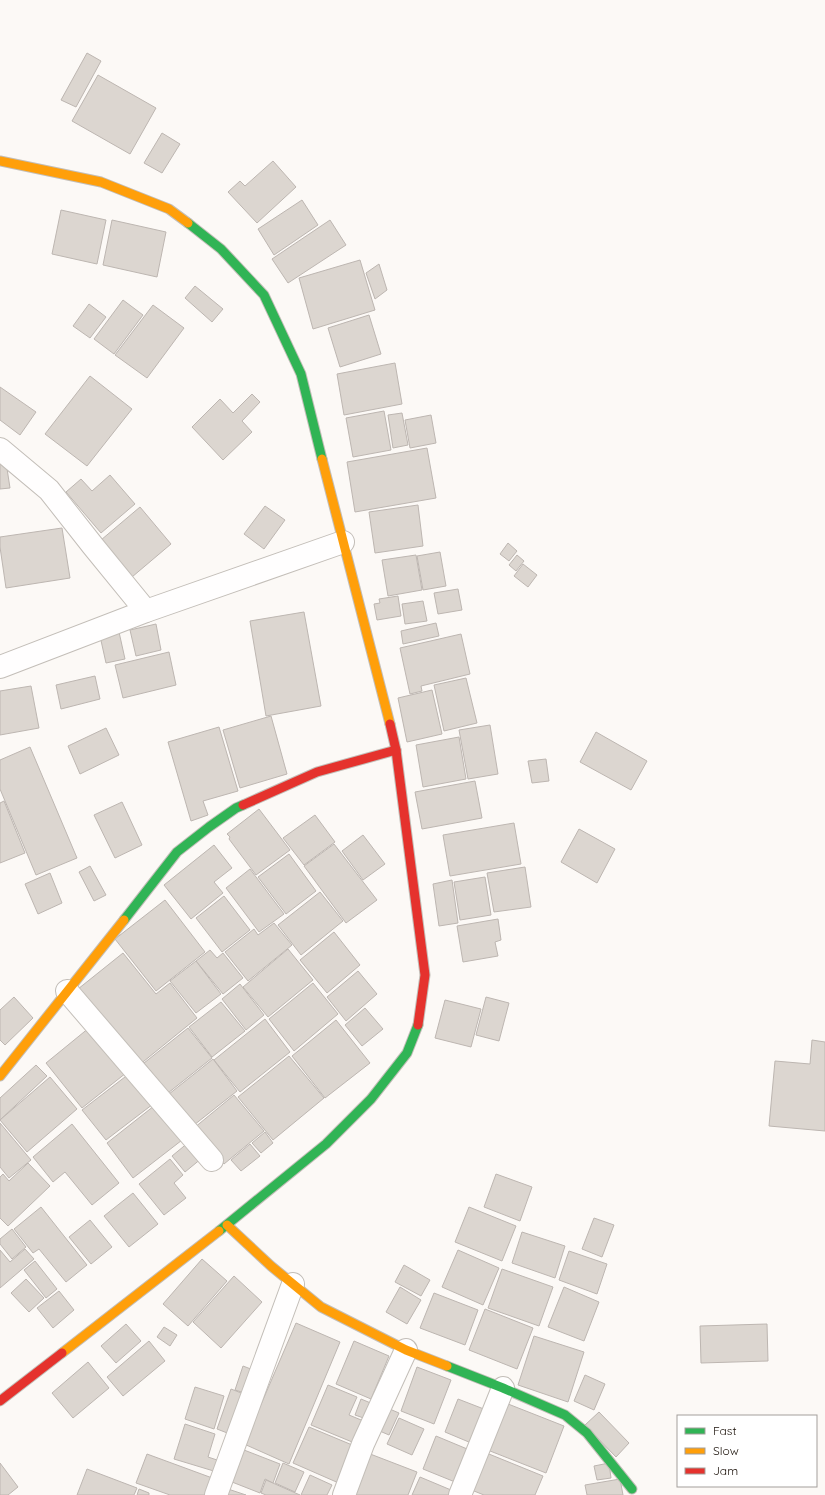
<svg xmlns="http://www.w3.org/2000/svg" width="825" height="1495" font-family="Quicksand,sans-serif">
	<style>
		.building { fill: #dcd6d0; stroke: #bdb6b1 }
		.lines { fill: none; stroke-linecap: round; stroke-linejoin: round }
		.street-casing { stroke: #c3beb8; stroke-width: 24 }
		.fast-casing { stroke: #c3beb8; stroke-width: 11 }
		.slow-casing { stroke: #c3beb8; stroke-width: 11 }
		.jam-casing { stroke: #c3beb8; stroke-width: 11 }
		.street { stroke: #fffefe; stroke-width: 22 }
		.fast { stroke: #30b455; stroke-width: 9 }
		.slow { stroke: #ff9f0a; stroke-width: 9 }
		.jam { stroke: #e5322d; stroke-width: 9 }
	</style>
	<rect width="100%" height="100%" fill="#fcf9f6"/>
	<g class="building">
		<path d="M87,53L101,61L76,107L61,100Z"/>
		<path d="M98,75L156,108L130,154L72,121Z"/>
		<path d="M162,133L180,144L162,173L144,163Z"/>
		<path d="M273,161L296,187L257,223L228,192L240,181L245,186Z"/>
		<path d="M302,200L318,225L274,255L258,229Z"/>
		<path d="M61,210L106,220L97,264L52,254Z"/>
		<path d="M112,220L166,232L157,277L103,265Z"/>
		<path d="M330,220L346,245L288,283L272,259Z"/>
		<path d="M360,260L375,310L313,329L299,278Z"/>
		<path d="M379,264L387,290L375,299L366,273Z"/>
		<path d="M195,286L223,309L212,322L185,298Z"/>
		<path d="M123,300L143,315L114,354L94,339Z"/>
		<path d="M89,304L106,317L90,338L73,326Z"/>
		<path d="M153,305L184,328L147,378L115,355Z"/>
		<path d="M369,315L381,354L340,367L328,328Z"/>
		<path d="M395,363L402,404L344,415L337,374Z"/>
		<path d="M90,376L132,409L87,466L45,434Z"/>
		<path d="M0,387L36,412L20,435L0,420Z"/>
		<path d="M252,394L260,402L242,421L252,432L223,460L192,427L220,399L233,413Z"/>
		<path d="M384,411L391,450L353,457L346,418Z"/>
		<path d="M402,413L408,445L393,448L388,415Z"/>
		<path d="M431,415L436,443L410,448L405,420Z"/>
		<path d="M427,448L436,498L355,512L347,462Z"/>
		<path d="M6,462L10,488L0,489V463Z"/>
		<path d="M110,475L135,504L101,533L66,492L81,479L92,491Z"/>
		<path d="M418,505L423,546L375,553L369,512Z"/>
		<path d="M265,506L285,520L264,549L244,534Z"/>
		<path d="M140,507L171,544L132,577L101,540Z"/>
		<path d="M62,528L70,578L6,588L0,547V537Z"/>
		<path d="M508,543L517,551L509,561L500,554Z"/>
		<path d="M440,552L446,586L423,590L417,556Z"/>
		<path d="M416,555L422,590L388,596L382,560Z"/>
		<path d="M517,555L524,561L516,571L509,565Z"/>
		<path d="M523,564L537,575L528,587L514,576Z"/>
		<path d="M458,589L462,610L438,614L434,593Z"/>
		<path d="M398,596L401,616L377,620L374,604L380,603L379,599Z"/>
		<path d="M423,601L427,621L405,624L402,604Z"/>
		<path d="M304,612L321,706L266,716L250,621Z"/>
		<path d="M436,623L439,636L403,644L401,631Z"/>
		<path d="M156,624L161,650L136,656L130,630Z"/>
		<path d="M119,632L125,659L106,663L100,636Z"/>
		<path d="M461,634L470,674L421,686L422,691L410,694L400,648Z"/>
		<path d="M169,652L176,685L123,698L115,665Z"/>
		<path d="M95,676L100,699L61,709L56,685Z"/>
		<path d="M466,678L477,723L444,731L434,685Z"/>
		<path d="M31,686L39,728L0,735V691Z"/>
		<path d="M432,690L442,734L407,742L398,698Z"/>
		<path d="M271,716L287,774L240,788L223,730Z"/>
		<path d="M490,725L498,774L468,779L459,730Z"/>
		<path d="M219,727L238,791L203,801L208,815L191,821L168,742Z"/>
		<path d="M106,728L119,755L80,774L68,746Z"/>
		<path d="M596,732L647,761L631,790L580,762Z"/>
		<path d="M459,737L466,779L423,787L416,745Z"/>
		<path d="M30,747L77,858L36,875L0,789V760Z"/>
		<path d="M546,759L549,781L532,783L528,761Z"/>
		<path d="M475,781L482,818L422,829L415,792Z"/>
		<path d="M4,801L25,853L0,863V803Z"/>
		<path d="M122,802L142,845L115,858L94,815Z"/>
		<path d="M259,809L290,850L256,875L229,839L230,837L227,834Z"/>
		<path d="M315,815L335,842L304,865L283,838Z"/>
		<path d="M514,823L521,864L450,876L443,835Z"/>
		<path d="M579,829L615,849L597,883L561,862Z"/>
		<path d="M363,835L385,864L363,880L342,851Z"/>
		<path d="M334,844L377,900L346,923L304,866Z"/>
		<path d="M214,845L232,868L214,882L223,893L191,919L164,885Z"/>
		<path d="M289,854L316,891L286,914L258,877Z"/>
		<path d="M90,866L106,895L94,901L79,872Z"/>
		<path d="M525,867L531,907L494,912L487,873Z"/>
		<path d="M250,869L284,914L259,932L226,888Z"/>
		<path d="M50,873L62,903L38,914L25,884Z"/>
		<path d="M485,877L491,915L460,920L454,882Z"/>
		<path d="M452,880L458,923L439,926L433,884Z"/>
		<path d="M320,892L343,921L301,955L278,925Z"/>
		<path d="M224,896L250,930L222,952L196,918Z"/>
		<path d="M165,900L205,952L156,991L115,939Z"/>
		<path d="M498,919L501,940L495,942L498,956L463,962L457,926Z"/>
		<path d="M274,923L292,945L248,981L225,952L254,929L258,935Z"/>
		<path d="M334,932L360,965L327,993L300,960Z"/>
		<path d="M288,949L313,980L268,1017L243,987Z"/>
		<path d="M210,950L217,958L223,953L243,978L223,994L196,961Z"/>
		<path d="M123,953L156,994L170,983L197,1018L138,1066L78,989Z"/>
		<path d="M196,961L221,994L196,1013L170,981Z"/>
		<path d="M358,971L377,994L346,1021L327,997Z"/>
		<path d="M313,983L338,1014L294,1051L269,1019Z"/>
		<path d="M240,984L264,1015L246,1030L222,999Z"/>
		<path d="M14,997L33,1018L5,1045L0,1040V1010Z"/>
		<path d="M486,997L509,1003L499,1041L476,1035Z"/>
		<path d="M445,1000L481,1009L471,1047L435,1038Z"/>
		<path d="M221,1002L245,1031L212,1057L189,1027Z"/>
		<path d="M365,1008L383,1029L362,1046L345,1025Z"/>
		<path d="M265,1019L290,1052L240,1092L214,1060Z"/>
		<path d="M336,1020L370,1063L325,1098L292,1056Z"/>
		<path d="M95,1023L131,1069L82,1108L46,1063Z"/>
		<path d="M188,1028L212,1058L168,1093L144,1063Z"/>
		<path d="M812,1040L825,1042V1131L769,1126L775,1061L810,1064Z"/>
		<path d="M289,1056L324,1098L273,1140L238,1097Z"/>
		<path d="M213,1059L237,1091L194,1125L169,1094Z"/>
		<path d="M36,1065L47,1076L0,1120V1098Z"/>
		<path d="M134,1070L157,1101L106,1140L82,1110Z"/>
		<path d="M50,1077L77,1109L27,1152L0,1120Z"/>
		<path d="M234,1095L264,1131L224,1164L194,1128Z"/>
		<path d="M159,1102L186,1137L133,1178L107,1143Z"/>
		<path d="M0,1123L31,1160L9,1178L0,1167Z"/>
		<path d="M72,1124L119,1183L92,1205L65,1172L53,1182L33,1157Z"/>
		<path d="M265,1132L273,1143L261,1153L252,1143Z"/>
		<path d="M189,1142L202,1158L185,1172L172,1156Z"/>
		<path d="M250,1144L260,1156L241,1171L231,1160Z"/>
		<path d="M170,1159L183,1175L174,1183L186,1198L164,1215L139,1184Z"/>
		<path d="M28,1163L50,1186L8,1226L0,1218V1177L3,1174L9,1181Z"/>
		<path d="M496,1174L532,1187L520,1221L484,1207Z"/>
		<path d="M133,1193L158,1224L129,1247L104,1216Z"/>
		<path d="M41,1207L87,1265L66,1282L39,1249L33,1253L14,1229Z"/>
		<path d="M469,1207L516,1226L502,1261L455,1242Z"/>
		<path d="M594,1218L614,1225L602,1257L582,1249Z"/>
		<path d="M90,1220L112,1247L91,1264L69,1237Z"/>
		<path d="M12,1229L26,1247L12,1259L0,1244V1239Z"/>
		<path d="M522,1232L565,1246L555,1278L512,1263Z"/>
		<path d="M25,1249L34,1259L0,1288V1250L10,1262Z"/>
		<path d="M458,1250L499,1268L483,1305L442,1287Z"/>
		<path d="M569,1251L607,1264L597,1294L559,1280Z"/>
		<path d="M202,1259L227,1281L188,1326L163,1304Z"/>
		<path d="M35,1261L57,1289L46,1298L24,1270Z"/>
		<path d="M404,1265L430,1280L421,1296L395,1282Z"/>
		<path d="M502,1269L553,1287L539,1326L488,1308Z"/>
		<path d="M234,1276L262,1302L221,1348L193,1322Z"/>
		<path d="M26,1279L44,1298L29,1312L11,1293Z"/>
		<path d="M400,1287L421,1300L407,1324L386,1312Z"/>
		<path d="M564,1287L599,1302L584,1341L548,1327Z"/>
		<path d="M59,1291L74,1310L53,1328L37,1308Z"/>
		<path d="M434,1293L478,1310L465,1345L420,1328Z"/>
		<path d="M485,1309L533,1328L517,1369L469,1350Z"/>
		<path d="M296,1323L340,1342L289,1464L244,1444Z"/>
		<path d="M126,1324L141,1341L116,1363L101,1346Z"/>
		<path d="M767,1324L768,1361L701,1363L700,1326Z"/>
		<path d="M164,1327L177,1335L170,1346L157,1337Z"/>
		<path d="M534,1336L584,1352L568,1402L518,1385Z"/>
		<path d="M149,1341L165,1361L123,1396L107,1377Z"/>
		<path d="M354,1341L389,1356L371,1399L336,1384Z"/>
		<path d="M88,1362L109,1388L73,1418L52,1393Z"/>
		<path d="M243,1366L256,1371L248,1394L235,1390Z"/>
		<path d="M417,1367L451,1380L434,1424L401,1411Z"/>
		<path d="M585,1375L605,1384L594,1410L574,1401Z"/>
		<path d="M328,1385L357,1397L349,1415L366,1422L357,1444L311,1425Z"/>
		<path d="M195,1387L224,1396L214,1429L185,1419Z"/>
		<path d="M231,1389L249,1396L235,1436L217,1429Z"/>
		<path d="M361,1399L378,1406L372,1421L355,1415Z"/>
		<path d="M458,1399L489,1411L476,1445L445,1432Z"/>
		<path d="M503,1402L564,1426L546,1473L485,1449Z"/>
		<path d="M385,1407L399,1413L389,1435L375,1429Z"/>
		<path d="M599,1412L629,1443L616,1457L585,1425Z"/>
		<path d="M399,1418L424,1429L412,1455L387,1444Z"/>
		<path d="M185,1424L215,1434L208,1457L220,1461L217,1472L174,1459Z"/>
		<path d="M309,1427L357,1447L341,1484L293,1463Z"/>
		<path d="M436,1436L472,1451L460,1484L423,1469Z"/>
		<path d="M244,1450L280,1464L273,1483L265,1479L260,1493L232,1482Z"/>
		<path d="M365,1452L417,1472L408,1495H349Z"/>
		<path d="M484,1452L543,1476L535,1495H484L469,1489Z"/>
		<path d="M147,1454L215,1479L209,1495H170L136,1483Z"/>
		<path d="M0,1463L18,1487L8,1495H0Z"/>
		<path d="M283,1463L304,1472L295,1492L275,1483Z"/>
		<path d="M609,1463L611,1478L597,1480L594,1466Z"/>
		<path d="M87,1469L137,1488L134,1495H77Z"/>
		<path d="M310,1475L332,1485L327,1495H301Z"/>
		<path d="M420,1477L451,1490L449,1495H412Z"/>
		<path d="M620,1479L623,1495H587L585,1485Z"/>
		<path d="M266,1480L300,1495H266L261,1493Z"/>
		<path d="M139,1489L149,1493V1495H137Z"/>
		<path d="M228,1489L246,1495H226Z"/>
	</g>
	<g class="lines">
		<g class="street-casing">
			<g id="street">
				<path d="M0,449L49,490L93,546L146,611"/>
				<path d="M0,667L146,611L343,542"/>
				<path d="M67,991L212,1160"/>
				<path d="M216,1495L293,1284"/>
				<path d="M344,1495L363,1444L406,1350"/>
				<path d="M460,1495L503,1388"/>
			</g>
		</g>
		<g class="fast-casing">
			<g id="fast">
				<path d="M188,223L221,249L264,295L301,374L322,459"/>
				<path d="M124,920L177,852L209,827L236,808L243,805"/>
				<path d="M219,1231L326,1144L371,1099L407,1053L418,1025"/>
				<path d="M447,1366L503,1388L565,1415L587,1433L632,1489"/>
			</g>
		</g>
		<g class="slow-casing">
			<g id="slow">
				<path d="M0,161L101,182L169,209L188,223"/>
				<path d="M322,459L390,724"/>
				<path d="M0,1076L124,920"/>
				<path d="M227,1225L271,1266L321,1307L406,1350L447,1366"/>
				<path d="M62,1353L219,1231"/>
			</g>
		</g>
		<g class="jam-casing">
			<g id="jam">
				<path d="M390,724L396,750L425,975L418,1025"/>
				<path d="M243,805L317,772L396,750"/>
				<path d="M0,1401L62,1353"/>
			</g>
		</g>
		<use href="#street" class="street"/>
		<use href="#fast" class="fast"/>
		<use href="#slow" class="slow"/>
		<use href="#jam" class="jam"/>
	</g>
	<rect x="677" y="1415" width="140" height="72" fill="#ffffff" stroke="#a39f9b"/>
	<rect x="685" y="1428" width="20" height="6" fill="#30b455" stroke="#a39f9b"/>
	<text x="713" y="1435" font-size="12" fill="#180e06">Fast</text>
	<rect x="685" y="1448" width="20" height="6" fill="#ff9f0a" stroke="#a39f9b"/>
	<text x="713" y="1455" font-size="12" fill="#180e06">Slow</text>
	<rect x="685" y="1468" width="20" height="6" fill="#e5322d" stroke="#a39f9b"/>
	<text x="713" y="1475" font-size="12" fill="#180e06">Jam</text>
</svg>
